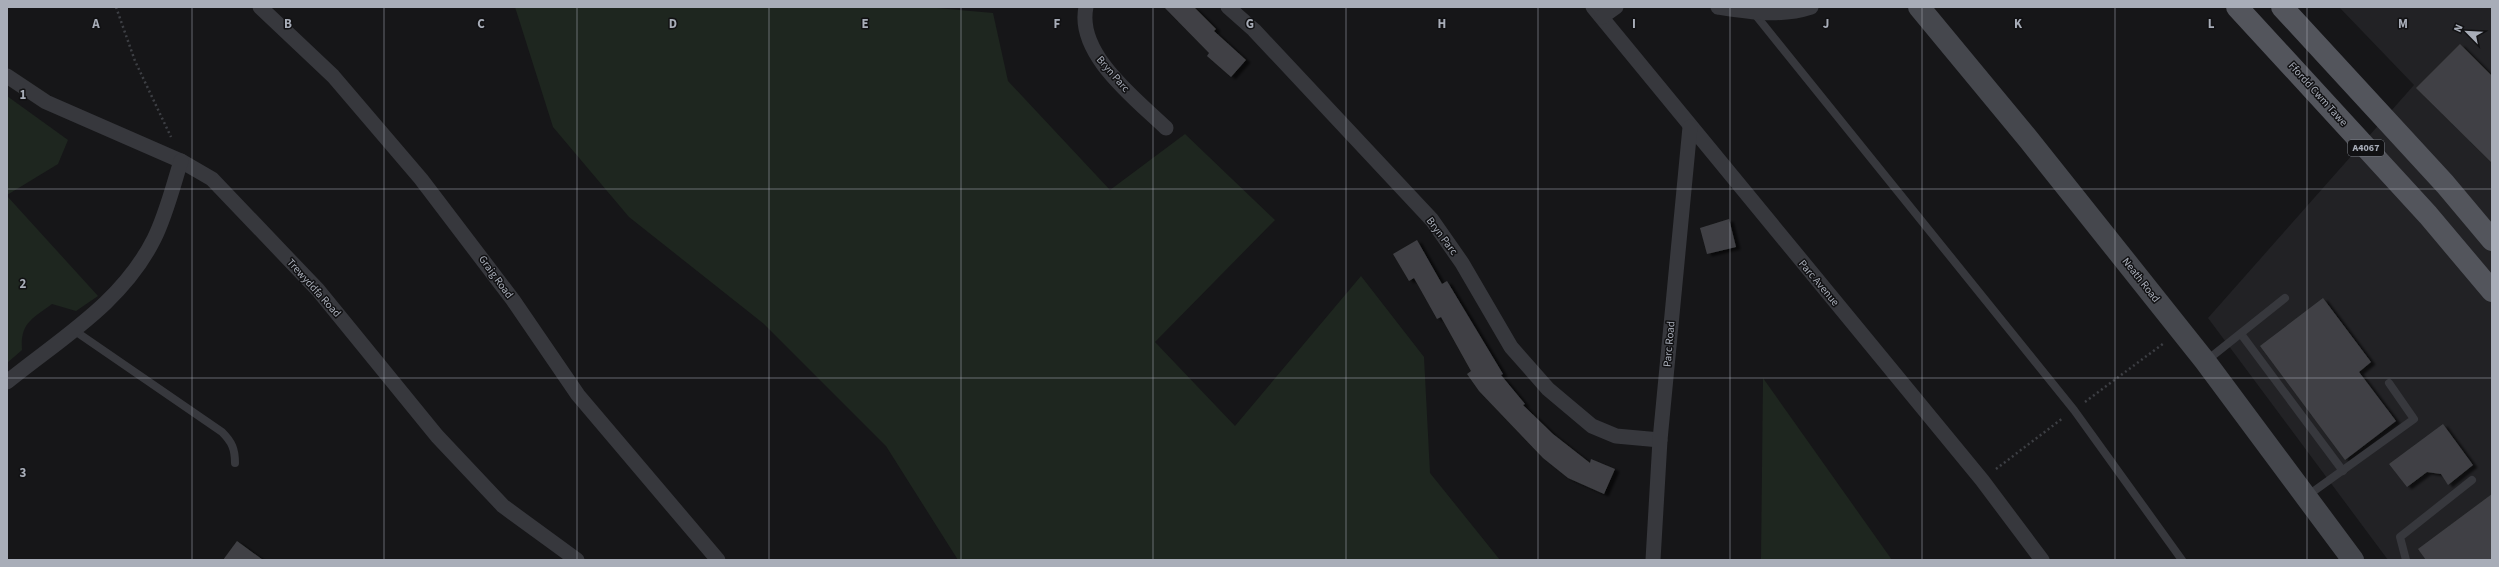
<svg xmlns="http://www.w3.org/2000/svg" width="2499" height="567" font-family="'Source Sans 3',sans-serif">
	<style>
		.built { fill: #222225 }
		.green { fill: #1e261f }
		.building { fill: #404145; filter: url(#shadow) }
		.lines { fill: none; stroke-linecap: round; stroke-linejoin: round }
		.path { stroke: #3d3f44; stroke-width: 2.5; stroke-dasharray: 2 3; stroke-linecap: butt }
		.lane { stroke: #37383d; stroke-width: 8 }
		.street { stroke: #37383d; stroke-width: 15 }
		.secondary { stroke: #45474d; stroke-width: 22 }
		.primary { stroke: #53555c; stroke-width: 22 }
		.grid { fill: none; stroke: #a8adb8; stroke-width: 1; stroke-opacity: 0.55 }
		.labels { text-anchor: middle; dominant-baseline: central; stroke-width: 3; stroke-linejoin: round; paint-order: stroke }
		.shield { fill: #111113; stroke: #7b7e86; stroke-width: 1 }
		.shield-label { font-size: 10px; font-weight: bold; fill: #a8adb8 }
		.street-label { font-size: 11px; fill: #a8adb8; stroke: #111113 }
		.grid-label { font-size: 13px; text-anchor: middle; font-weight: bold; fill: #a8adb8; stroke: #111113; stroke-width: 3; stroke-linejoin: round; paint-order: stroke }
	</style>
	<defs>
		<filter id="shadow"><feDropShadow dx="4.5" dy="2.5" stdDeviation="1" flood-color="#0009"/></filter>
	</defs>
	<rect width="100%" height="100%" fill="#161618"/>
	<path class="built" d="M2339,7H2492V560H2388L2208,318L2414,85Z"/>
	<g class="green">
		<path d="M515,7H926L993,13L1008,81L1110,190L1185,134L1275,220L1155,342L1235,426L1361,276L1424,357L1430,473L1500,560H958L886,446L764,324L629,217L553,127Z"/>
		<path d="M7,96L68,140L58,164L7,195Z"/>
		<path d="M7,196L98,296L76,311L52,304C32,319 20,323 22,350L7,363Z"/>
		<path d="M1763,378L1892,560H1761Z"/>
	</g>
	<g class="building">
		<path d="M1164,7H1194L1216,29L1214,31L1246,60L1231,77L1207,56L1209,53Z"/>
		<path d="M2460,44L2492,76V163L2416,88Z"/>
		<path d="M1729,219L1736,247L1707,254L1700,228Z"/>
		<path d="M1417,240L1442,284L1447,281L1503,374L1501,375L1525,404L1523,405L1553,434L1590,463L1591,459L1615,469L1604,494L1568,478L1543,458L1479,391L1467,374L1471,371L1441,317L1437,319L1414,278L1409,281L1393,254Z"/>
		<path d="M2323,298L2371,362L2359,372L2396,421L2345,460L2260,346Z"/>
		<path d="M2443,424L2473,465L2448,485L2441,474L2427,472L2407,487L2389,464Z"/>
		<path d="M2492,494V560H2426L2418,549Z"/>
		<path d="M237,541L263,560H223Z"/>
	</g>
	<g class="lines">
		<g class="path">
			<path d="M116,7L135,61L171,137"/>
			<path d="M2085,402L2164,343"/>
			<path d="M1996,469L2063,418"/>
		</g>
		<g class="lane">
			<path d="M1754,13L2074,410L2182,560"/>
			<path d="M75,331L222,432C232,442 235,449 235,463"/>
			<path d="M2241,334L2343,471"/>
			<path d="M2206,361L2285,298"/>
			<path d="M2307,496L2414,419L2389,383"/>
			<path d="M2406,560L2400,537L2472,480"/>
		</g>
		<g class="street">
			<path d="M260,7L333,76L421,179L513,300L578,395L718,560"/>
			<path d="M1086,7C1076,54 1136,99 1166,128"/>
			<path d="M1228,7L1254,30L1432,220L1462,263L1511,347L1548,389L1592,426L1616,436L1660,440"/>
			<path d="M1593,7L1982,480L2042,560"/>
			<path d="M1718,7C1750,12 1780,17 1811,7"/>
			<path d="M1602,17L1616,7"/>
			<path d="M7,76L46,102L181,161L212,179L318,290L437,436L503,506L577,560"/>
			<path d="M7,382C61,338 122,303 154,239C166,215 173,186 181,161"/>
			<path d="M1653,560L1660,440L1690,127"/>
		</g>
		<path class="secondary" d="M1919,7L2029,140L2205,361L2353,560"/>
		<g class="primary">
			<path d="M2237,7L2428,215L2492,291"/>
			<path d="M2282,7L2445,184L2492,240"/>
		</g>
	</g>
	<path class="grid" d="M192,7V560M384,7V560M577,7V560M769,7V560M961,7V560M1153,7V560M1346,7V560M1538,7V560M1730,7V560M1922,7V560M2115,7V560M2307,7V560M7,189H2492M7,378H2492"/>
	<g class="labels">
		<rect class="shield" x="2348" y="140" width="36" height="16" rx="3"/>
		<g class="shield-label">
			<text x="2366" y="148">A4067</text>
		</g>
		<g class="street-label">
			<text transform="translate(1113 74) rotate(49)">Bryn Parc</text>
			<text transform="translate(2318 94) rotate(48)">Ffordd Cwm Tawe</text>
			<text transform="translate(1442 236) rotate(53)">Bryn Parc</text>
			<text transform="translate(496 277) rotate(54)">Graig Road</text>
			<text transform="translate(2141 280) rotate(52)">Neath Road</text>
			<text transform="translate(1819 283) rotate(50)">Parc Avenue</text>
			<text transform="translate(314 288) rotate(48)">Trewyddfa Road</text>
			<text transform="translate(1669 344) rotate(-85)">Parc Road</text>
		</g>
	</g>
	<g class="grid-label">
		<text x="96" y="28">A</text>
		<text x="288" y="28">B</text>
		<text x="481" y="28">C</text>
		<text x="673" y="28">D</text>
		<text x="865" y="28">E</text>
		<text x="1057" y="28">F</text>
		<text x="1250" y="28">G</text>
		<text x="1442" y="28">H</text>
		<text x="1634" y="28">I</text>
		<text x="1826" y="28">J</text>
		<text x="2018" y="28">K</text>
		<text x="2211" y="28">L</text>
		<text x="2403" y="28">M</text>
		<text x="23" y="99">1</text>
		<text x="23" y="288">2</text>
		<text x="23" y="477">3</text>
	</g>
	<rect width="2499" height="567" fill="none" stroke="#a8adb8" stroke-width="16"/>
	<g transform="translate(2467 32) rotate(294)" stroke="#111113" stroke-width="3" paint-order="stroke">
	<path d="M0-3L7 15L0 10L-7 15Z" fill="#a8adb8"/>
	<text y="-6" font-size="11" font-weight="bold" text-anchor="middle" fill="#a8adb8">N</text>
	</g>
</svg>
